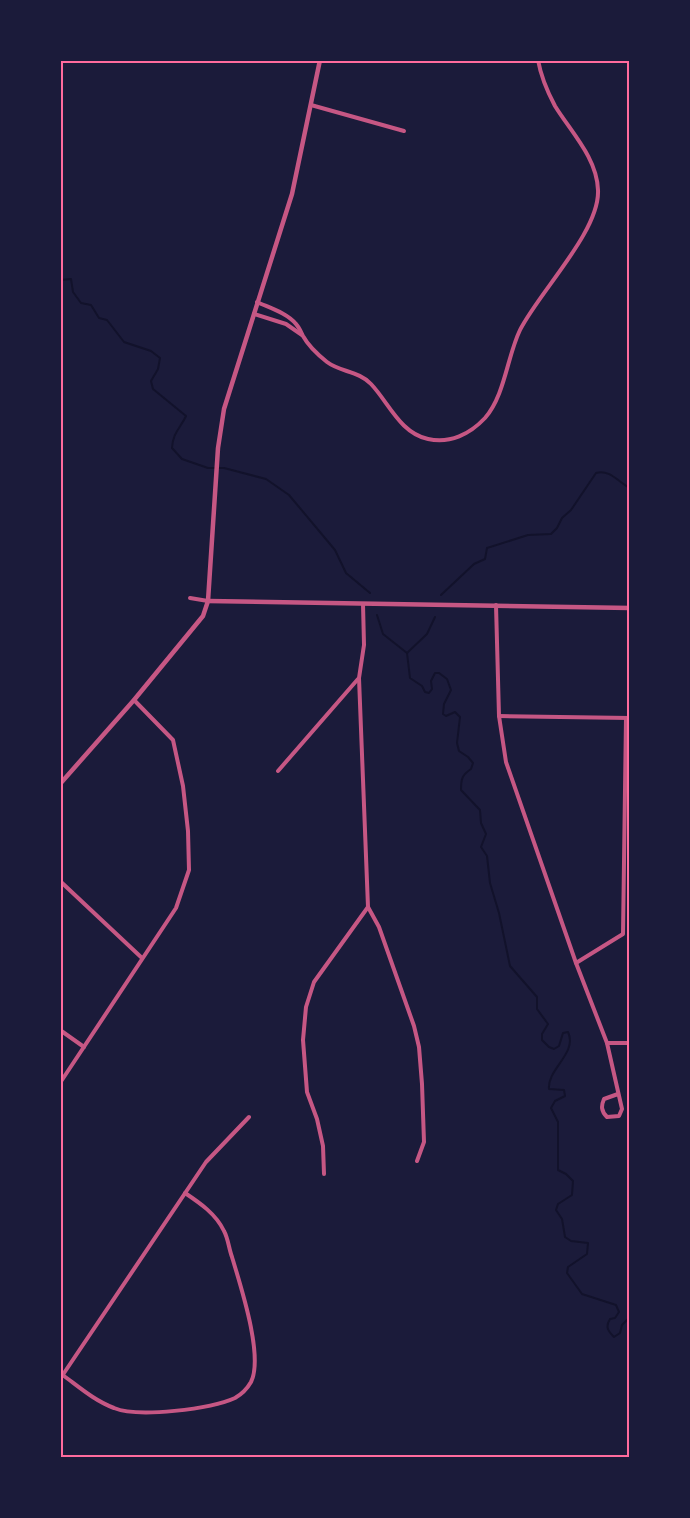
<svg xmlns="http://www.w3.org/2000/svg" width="690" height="1518" font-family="Lato,sans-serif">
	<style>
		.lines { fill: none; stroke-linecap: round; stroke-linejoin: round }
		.stream { stroke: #12122b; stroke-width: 2 }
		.minor { stroke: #c65784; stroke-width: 4 }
		.tertiary { stroke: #c65784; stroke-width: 4.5 }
		.neatline { fill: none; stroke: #ff6b9d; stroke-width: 2 }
	</style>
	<rect width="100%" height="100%" fill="#1b1b3a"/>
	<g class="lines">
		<g class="stream">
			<path d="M60,280L71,279L73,292L81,303L91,305L99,318L107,320L124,342L151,351L160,358L158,369L151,381L153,389L186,416C180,429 173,432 172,448L182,459L208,468H224L266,479L289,495L335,550L346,573L370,593"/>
			<path d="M630,470L628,471L630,482"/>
			<path d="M441,595L474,564L485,559L487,548L528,535L551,534L557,528L562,518L571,510L596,473C610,469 618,482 630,488"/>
			<path d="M377,615L383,634L407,653L410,678L422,686L425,692L429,693L432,689L431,681L435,673H439L447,679L451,690L444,704L443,714L446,716L455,712L460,717L457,743L459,751L468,757L473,763L471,769C462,775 461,779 461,790L480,810L481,823L486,834L481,847L487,856L490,883L499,913L510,966L537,997V1009L548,1024L542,1034V1040L549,1047L554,1049L559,1046L563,1033L568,1032C578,1053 547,1069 549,1089L564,1090L565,1096L555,1101L551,1108L558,1122V1170L566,1174L573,1181L572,1195L558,1204L556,1210L562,1219L565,1237L571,1241L588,1243L587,1254L568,1267L567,1273L582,1294L616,1305L619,1312L615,1318L610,1319C605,1327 608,1331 614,1337L620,1333L622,1325L630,1317"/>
			<path d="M407,653L427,634L435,617"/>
			<path d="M630,1353L628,1354L630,1361"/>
			<path d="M630,1414V1419"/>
		</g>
		<g class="minor">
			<path d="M311,105L404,131"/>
			<path d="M257,302C270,308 287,313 296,324C299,327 301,332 303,336C309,347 317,354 327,362C340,372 359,371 371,384C389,403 400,433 428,439C450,444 470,434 485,418C505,395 507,357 520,330C539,292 600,231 598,190C597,158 571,132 555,106C547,91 541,77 538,60"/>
			<path d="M254,314L286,324L302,335"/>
			<path d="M190,598L208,601"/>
			<path d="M363,604L364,645L359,678L368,907L379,927L414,1026L419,1047L422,1084L424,1142L417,1161"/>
			<path d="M496,605L499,716L506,762L576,963L607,1043L622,1109L619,1116L607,1117C601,1111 601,1106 604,1099L618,1094"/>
			<path d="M499,716L630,718"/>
			<path d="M278,771L358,679"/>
			<path d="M60,881L142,958"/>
			<path d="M576,963L623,934L626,718"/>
			<path d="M60,1030L84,1047"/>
			<path d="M607,1043H630"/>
			<path d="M60,1083L176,908L189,870L188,831L183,786L173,740L134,700"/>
			<path d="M324,1174L323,1146L317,1119L307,1092L303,1040L306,1007L314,982L368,907"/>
			<path d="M64,1376C79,1387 95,1401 114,1408C138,1418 211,1409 235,1398C242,1394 247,1389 251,1382C264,1356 240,1284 232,1257C229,1249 228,1238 224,1231C216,1214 200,1203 185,1193"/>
			<path d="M60,1379L206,1162L249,1117"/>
		</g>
		<g class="tertiary">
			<path d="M208,601L630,608"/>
			<path d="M60,784L134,700L203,616L208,601L218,448L224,409L292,194L320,60"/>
		</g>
	</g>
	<rect width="690" height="1518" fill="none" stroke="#1b1b3a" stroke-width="123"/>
	<rect x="62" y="62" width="566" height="1394" class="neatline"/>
</svg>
